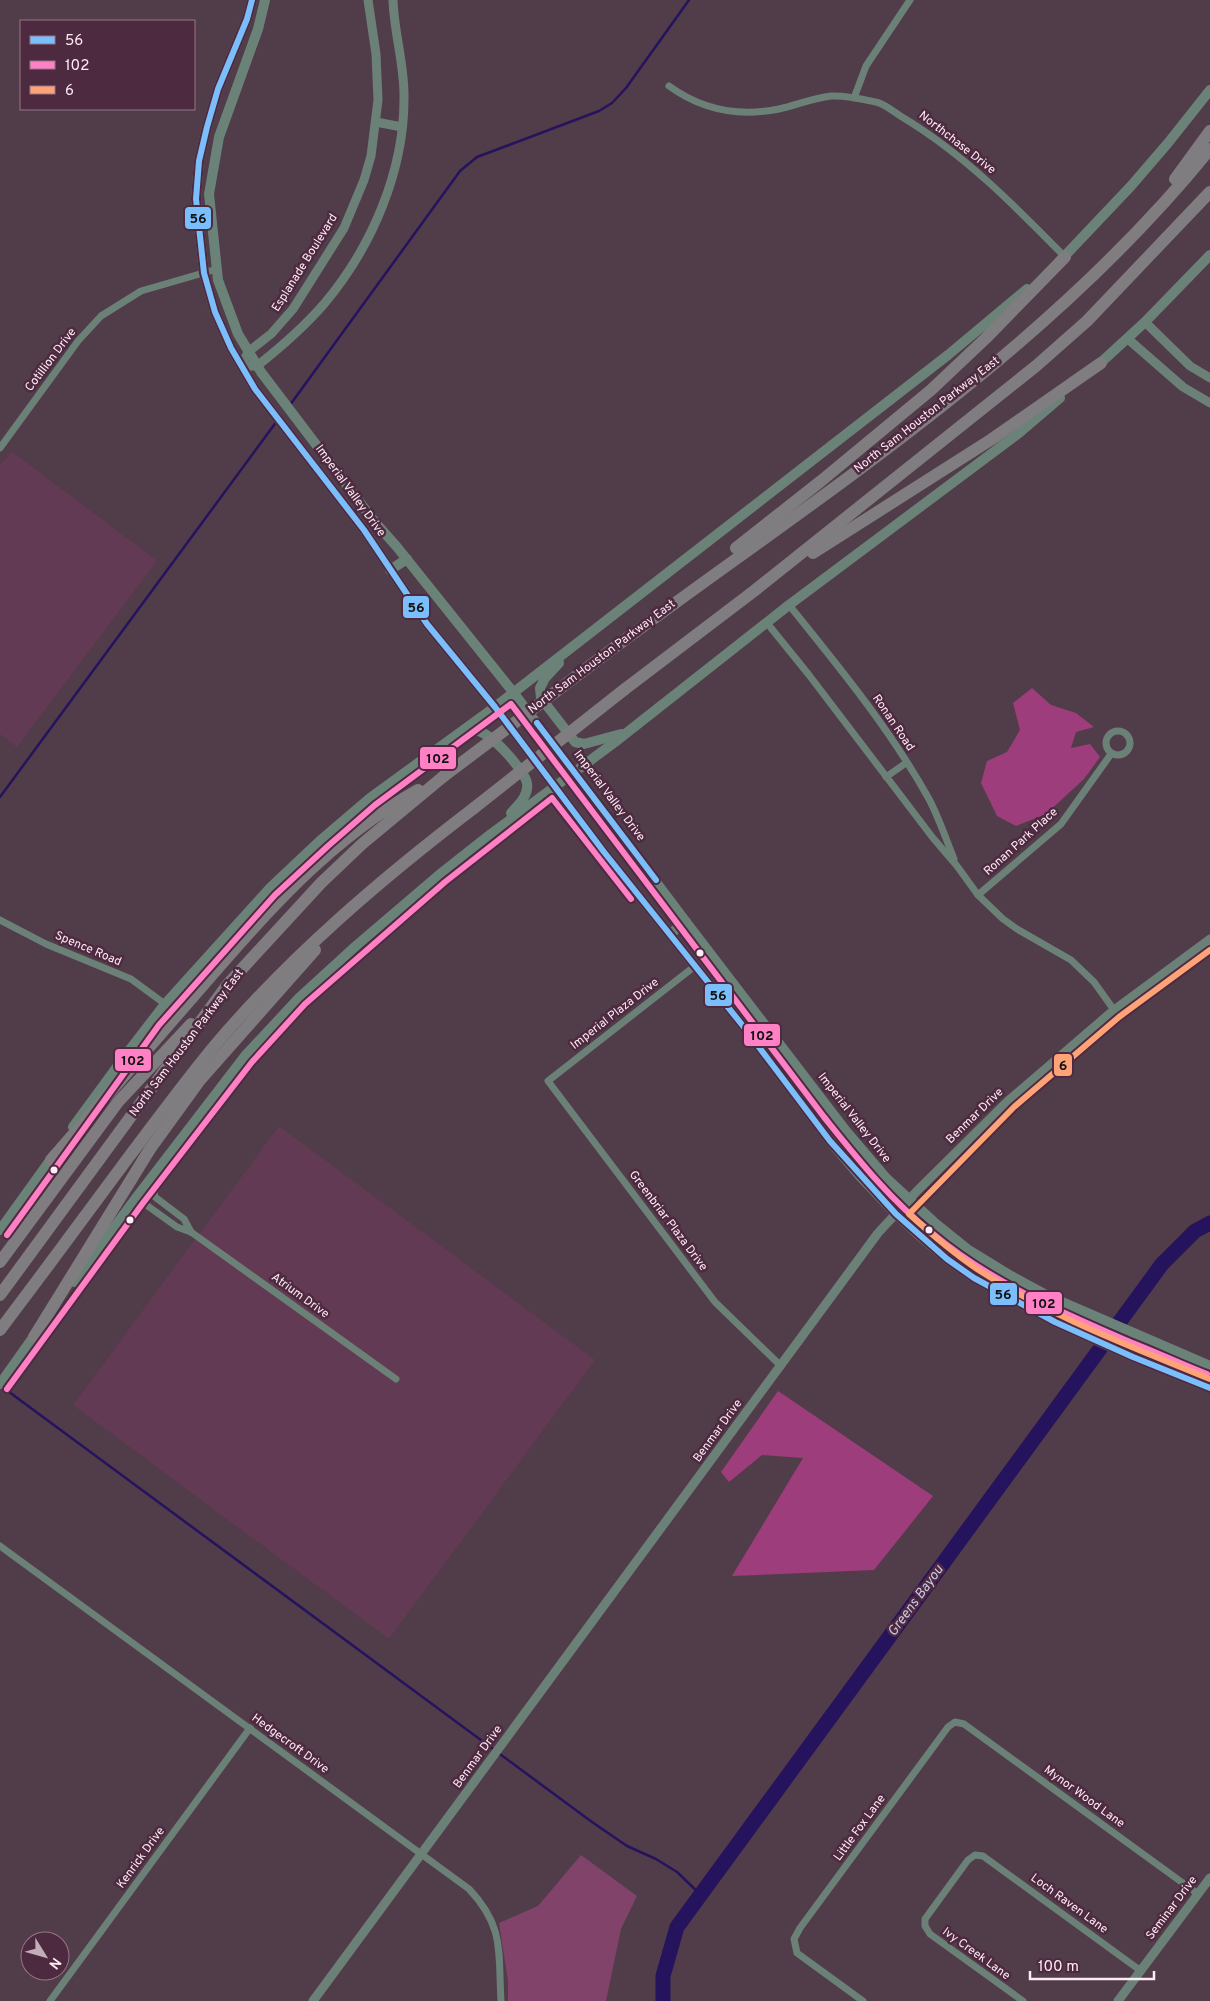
<svg xmlns="http://www.w3.org/2000/svg" width="1210" height="2001" font-family="Overpass,sans-serif">
	<style>
		.built { fill: #633a53 }
		.green { fill: #81436a }
		.forest { fill: #9e3d7c }
		.lines { fill: none; stroke-linecap: round; stroke-linejoin: round }
		.stream { stroke: #26135e; stroke-width: 2.5 }
		.river { stroke: #26135e; stroke-width: 15 }
		.minor { stroke: #6b8178; stroke-width: 7 }
		.tertiary { stroke: #6b8178; stroke-width: 9 }
		.secondary { stroke: #6b8279; stroke-width: 10 }
		.motorway { stroke: #7f7d80; stroke-width: 12 }
		.motorway-bridge { stroke: #7f7d80; stroke-width: 12 }
		.bus-1-casing { stroke: #4e2a40; stroke-width: 10 }
		.bus-2-casing { stroke: #4e2a40; stroke-width: 10 }
		.bus-3-casing { stroke: #4e2a40; stroke-width: 10 }
		.bus-1 { stroke: #7abffc; stroke-width: 6 }
		.bus-2 { stroke: #ff80c5; stroke-width: 6 }
		.bus-3 { stroke: #fea277; stroke-width: 6 }
		.bus-dot { fill: #feebf5; stroke: #4e2a40; stroke-width: 2 }
		.labels { text-anchor: middle; dominant-baseline: central; stroke-width: 5; stroke-linejoin: round; paint-order: stroke }
		.street-label { font-size: 12px; fill: #feebf5; stroke: #4e2a40 }
		.water-label { font-size: 14px; font-style: italic; fill: #cacbe7; stroke: #4e2a40 }
		.line-badge { stroke: #4e2a40; stroke-width: 2 }
		.pale-badge-label { font-size: 14px; text-anchor: middle; font-weight: bold; fill: #111 }
	</style>
	<rect width="100%" height="100%" fill="#513c49"/>
	<g class="built">
		<path d="M12,452L157,561L17,747L0,734V465Z"/>
		<path d="M279,1126L595,1360L389,1639L73,1405Z"/>
	</g>
	<path class="green" d="M581,1855L637,1896L621,1929L606,2001H508V1981L499,1923L538,1906Z"/>
	<g class="forest">
		<path d="M1032,688L1051,705L1076,713L1094,727L1076,732L1071,748L1090,744L1100,757L1084,779L1046,814L1016,826L997,816L981,783L987,761L1007,752L1020,730L1013,703Z"/>
		<path d="M778,1391L933,1496L874,1570L732,1576L803,1458L762,1455L729,1482L721,1472Z"/>
	</g>
	<g class="lines">
		<g class="stream">
			<path d="M290,405L460,171L477,157L599,111L612,103L626,88L689,0"/>
			<path d="M0,797L277,421"/>
			<path d="M1,1386L592,1822L627,1846L656,1859L677,1872L701,1895"/>
		</g>
		<path class="river" d="M663,2001V1976L677,1927L1162,1264L1195,1231L1210,1223"/>
		<g class="minor">
			<path d="M669,86C702,110 739,117 779,109C797,105 813,98 831,96C845,95 862,99 876,102C885,104 894,112 902,117C964,154 1015,206 1065,257"/>
			<path d="M854,98L866,66L910,0"/>
			<path d="M0,448L78,341L101,316L141,291L217,269"/>
			<path d="M789,605C839,667 890,729 929,799C939,818 946,839 954,859"/>
			<path d="M767,623L809,675L933,838L957,866L978,895L1003,919L1017,929L1071,960L1094,982L1114,1010"/>
			<circle cx="1118" cy="743" r="12"/>
			<path d="M886,777L906,763"/>
			<path d="M978,895L1061,824L1111,754"/>
			<path d="M0,920L46,944L131,979L165,1004"/>
			<path d="M695,966L548,1081L715,1302L781,1366"/>
			<path d="M151,1178L155,1197L184,1219L191,1232"/>
			<path d="M127,1209L145,1204L177,1227L191,1232L396,1379"/>
			<path d="M0,1546L469,1889C505,1927 498,1952 501,2001"/>
			<path d="M50,2001L250,1728"/>
			<path d="M863,2001L797,1953L794,1939L800,1928L948,1727L955,1722L964,1724L1198,1894"/>
			<path d="M1023,2001L930,1934L925,1926V1919L968,1860L975,1855L983,1856L1141,1971"/>
		</g>
		<g class="tertiary">
			<path d="M368,0L376,54L378,100L371,156L364,180L344,228L293,309L271,334L248,352L241,366H257C281,347 304,327 324,304C372,247 405,170 404,95C404,63 394,32 393,0"/>
			<path d="M376,122L402,127"/>
			<path d="M1145,322L1190,366L1210,378"/>
			<path d="M1128,339L1183,387L1210,403"/>
			<path d="M313,2001L878,1233L917,1191L1008,1101L1114,1010L1210,939"/>
			<path d="M1118,2001L1210,1878"/>
		</g>
		<g class="secondary">
			<path d="M252,0L247,19L218,89L207,127L199,161L196,199L204,273L215,312L231,348L255,389L364,530L427,624L495,707L604,852L743,1026L830,1141L859,1175L896,1214L920,1236L947,1259L974,1278L1055,1322L1133,1357L1210,1388"/>
			<path d="M265,0L258,29L219,137L209,194L218,280L238,334L261,372L374,521L397,547L513,692L686,922L846,1131L886,1178L936,1224L967,1249L1011,1276L1046,1295L1210,1366"/>
			<path d="M1059,262L1131,186L1168,143L1210,90"/>
			<path d="M1096,367L1145,322L1210,255"/>
			<path d="M390,570L407,559"/>
			<path d="M559,663L545,678L540,688L541,698L575,742L584,744L621,734"/>
			<path d="M456,739C462,737 468,732 474,731C488,728 525,771 527,783C529,796 518,805 511,813"/>
			<path d="M670,934L686,922"/>
			<path d="M73,1127L128,1052L165,1004L269,889L322,839L370,798L495,707L948,355L1027,289"/>
			<path d="M0,1230L54,1155"/>
			<path d="M74,1282L136,1198L245,1056L299,998L357,945L439,875L491,834L615,742L789,605L1019,433L1060,398"/>
			<path d="M1009,1298L1018,1280"/>
			<path d="M0,1384L37,1332"/>
		</g>
		<g class="motorway">
			<path d="M1175,179L1210,131"/>
			<path d="M736,548L821,481L931,390L986,338L1065,257"/>
			<path d="M813,553L992,439L1101,363"/>
			<path d="M603,656C813,499 1043,356 1210,149"/>
			<path d="M625,689L754,591L1036,366L1087,321L1210,192"/>
			<path d="M51,1160C100,1104 149,1047 198,991C265,914 328,840 418,790"/>
			<path d="M0,1262L118,1102L191,1024"/>
			<path d="M0,1295L228,984L321,883L362,844L444,776"/>
			<path d="M0,1330C43,1273 86,1215 128,1158C157,1120 185,1081 216,1044C292,955 381,879 474,808"/>
			<path d="M34,1337L150,1149L200,1080L315,950"/>
		</g>
		<g class="motorway-bridge">
			<path d="M444,776L603,656"/>
			<path d="M474,808L625,689"/>
		</g>
		<g class="bus-1-casing">
			<g id="bus-1">
				<path d="M252,0L247,19L218,89L207,127L199,161L196,199L204,273L215,312L231,348L255,389L364,530L427,624L495,707L604,852L743,1026L830,1141L896,1214L947,1259L974,1278L1055,1322L1133,1357L1210,1388"/>
				<path d="M537,723L656,880"/>
			</g>
		</g>
		<g class="bus-2-casing">
			<g id="bus-2">
				<path d="M7,1235L159,1025L275,895L328,846L375,805L511,704L824,1117C857,1158 890,1200 932,1233C990,1282 1061,1312 1130,1342C1156,1352 1181,1364 1207,1374"/>
				<path d="M7,1389L143,1203L252,1062L305,1004L445,882L552,798L631,899"/>
			</g>
		</g>
		<g class="bus-3-casing">
			<path id="bus-3" d="M1210,950L1119,1017L1014,1107L909,1214C930,1233 952,1252 977,1269C1049,1316 1130,1346 1210,1379"/>
		</g>
		<use href="#bus-1" class="bus-1"/>
		<use href="#bus-2" class="bus-2"/>
		<use href="#bus-3" class="bus-3"/>
	</g>
	<g class="bus-dot">
		<circle cx="700" cy="953" r="4.5"/>
		<circle cx="54" cy="1170" r="4.5"/>
		<circle cx="130" cy="1220" r="4.5"/>
		<circle cx="929" cy="1230" r="4.5"/>
	</g>
	<g class="labels">
		<g class="street-label">
			<text transform="translate(957 143) rotate(38)">Northchase Drive</text>
			<text transform="translate(305 263) rotate(-58)">Esplanade Boulevard</text>
			<text transform="translate(51 360) rotate(-53)">Cotillion Drive</text>
			<text transform="translate(927 415) rotate(-38)">North Sam Houston Parkway East</text>
			<text transform="translate(350 491) rotate(54)">Imperial Valley Drive</text>
			<text transform="translate(602 657) rotate(-37)">North Sam Houston Parkway East</text>
			<text transform="translate(893 723) rotate(56)">Ronan Road</text>
			<text transform="translate(609 796) rotate(53)">Imperial Valley Drive</text>
			<text transform="translate(1021 842) rotate(-42)">Ronan Park Place</text>
			<text transform="translate(88 949) rotate(23)">Spence Road</text>
			<text transform="translate(615 1014) rotate(-38)">Imperial Plaza Drive</text>
			<text transform="translate(187 1043) rotate(-53)">North Sam Houston Parkway East</text>
			<text transform="translate(975 1116) rotate(-44)">Benmar Drive</text>
			<text transform="translate(854 1118) rotate(52)">Imperial Valley Drive</text>
			<text transform="translate(668 1221) rotate(53)">Greenbriar Plaza Drive</text>
			<text transform="translate(300 1296) rotate(36)">Atrium Drive</text>
			<text transform="translate(718 1431) rotate(-54)">Benmar Drive</text>
			<text transform="translate(290 1744) rotate(36)">Hedgecroft Drive</text>
			<text transform="translate(478 1757) rotate(-54)">Benmar Drive</text>
			<text transform="translate(1084 1797) rotate(36)">Mynor Wood Lane</text>
			<text transform="translate(860 1828) rotate(-54)">Little Fox Lane</text>
			<text transform="translate(141 1858) rotate(-54)">Kenrick Drive</text>
			<text transform="translate(1069 1904) rotate(36)">Loch Raven Lane</text>
			<text transform="translate(1172 1908) rotate(-53)">Seminar Drive</text>
			<text transform="translate(976 1954) rotate(36)">Ivy Creek Lane</text>
		</g>
		<g class="water-label">
			<text transform="translate(916 1601) rotate(-54)">Greens Bayou</text>
		</g>
	</g>
	<g class="line-badge">
		<rect x="184" y="206" width="28" height="24" rx="5" fill="#7abffc"/>
		<rect x="402" y="595" width="28" height="24" rx="5" fill="#7abffc"/>
		<rect x="419" y="746" width="38" height="24" rx="5" fill="#ff80c5"/>
		<rect x="704" y="983" width="29" height="24" rx="5" fill="#7abffc"/>
		<rect x="743" y="1023" width="38" height="24" rx="5" fill="#ff80c5"/>
		<rect x="114" y="1048" width="38" height="24" rx="5" fill="#ff80c5"/>
		<rect x="1053" y="1053" width="20" height="24" rx="5" fill="#fea277"/>
		<rect x="989" y="1282" width="29" height="24" rx="5" fill="#7abffc"/>
		<rect x="1025" y="1291" width="38" height="24" rx="5" fill="#ff80c5"/>
	</g>
	<g class="pale-badge-label">
		<text x="198" y="223">56</text>
		<text x="416" y="612">56</text>
		<text x="438" y="763">102</text>
		<text x="718" y="1000">56</text>
		<text x="762" y="1040">102</text>
		<text x="133" y="1065">102</text>
		<text x="1063" y="1070">6</text>
		<text x="1003" y="1299">56</text>
		<text x="1044" y="1308">102</text>
	</g>
	<rect x="20" y="20" width="175" height="90" fill="#4e2a40" stroke="#947788"/>
	<rect x="30" y="36" width="25" height="8" fill="#7abffc" stroke="#947788"/>
	<text x="65" y="45" font-size="15" fill="#feebf5">56</text>
	<rect x="30" y="61" width="25" height="8" fill="#ff80c5" stroke="#947788"/>
	<text x="65" y="70" font-size="15" fill="#feebf5">102</text>
	<rect x="30" y="86" width="25" height="8" fill="#fea277" stroke="#947788"/>
	<text x="65" y="95" font-size="15" fill="#feebf5">6</text>
	<g transform="translate(45 1956) rotate(127)"><circle r="24" fill="#4e2a40" stroke="#947788"/>
	<path d="M0-4L9 19L0 12L-9 19Z" fill="#c1aeb9"/>
	<text y="-8" font-size="14" font-weight="bold" text-anchor="middle" fill="#feebf5">N</text>
	</g>
	<path d="M1030 1971v8h124v-8" fill="none" stroke="#feebf5" stroke-width="2.5"/>
	<text x="1038" y="1971" font-size="15" fill="#feebf5" stroke="#4e2a40" stroke-width="4" paint-order="stroke">100 m</text>
</svg>
